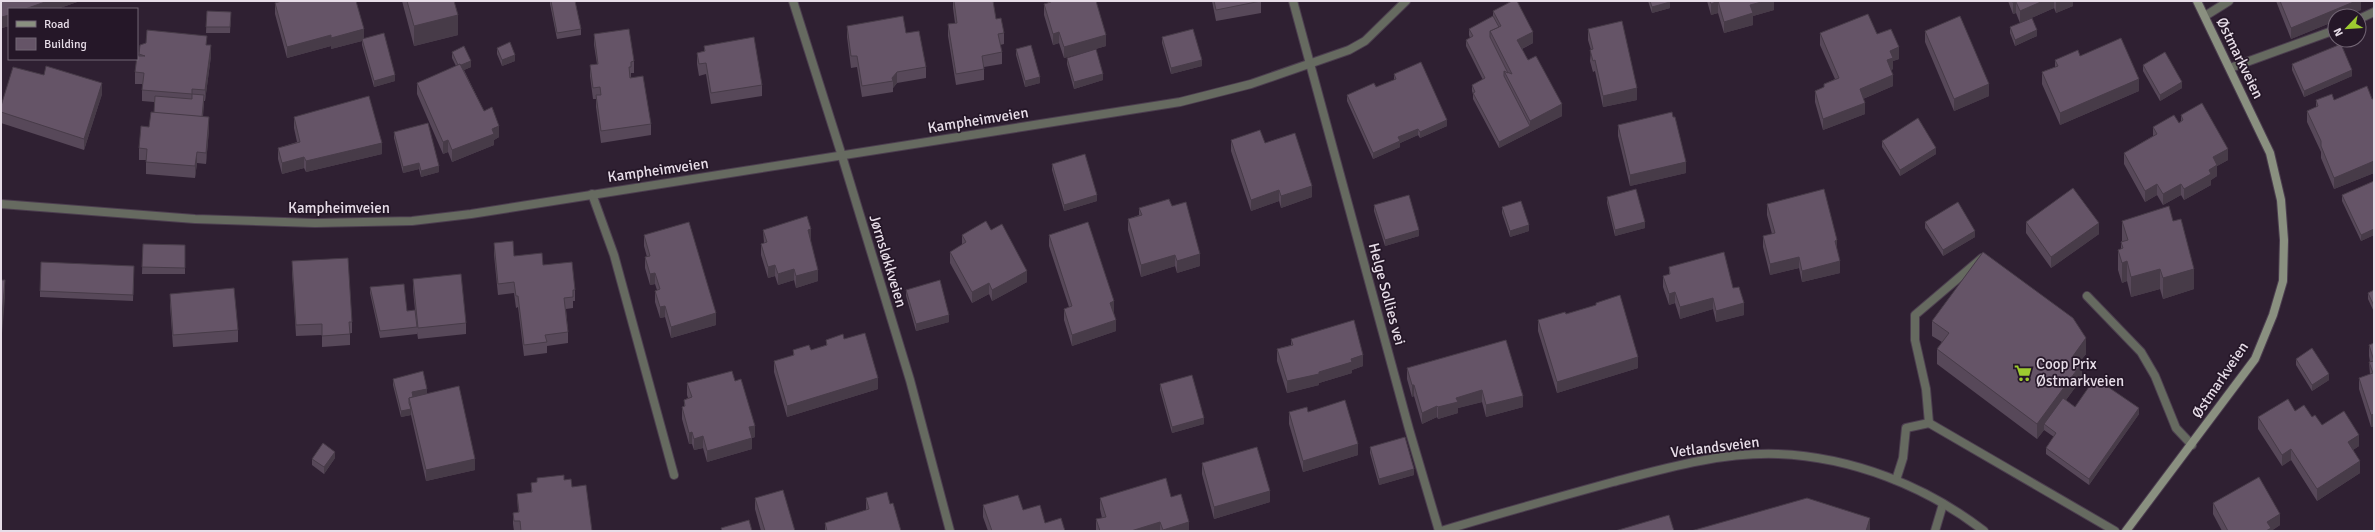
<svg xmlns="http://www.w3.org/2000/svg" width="2375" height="532" font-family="Signika,sans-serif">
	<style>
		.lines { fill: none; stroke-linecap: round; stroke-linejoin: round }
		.lane-casing { stroke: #4c3e4f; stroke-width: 10 }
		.street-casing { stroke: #4c3e4f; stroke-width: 10 }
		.secondary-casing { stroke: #4c3e4f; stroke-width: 10 }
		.lane { stroke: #666a60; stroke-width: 8 }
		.street { stroke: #666a60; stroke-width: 8 }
		.secondary { stroke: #8a9080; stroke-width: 8 }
		.wall { fill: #574859 }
		.shaded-wall { fill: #473b48 }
		.building { fill: #655467; stroke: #473b48 }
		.labels { text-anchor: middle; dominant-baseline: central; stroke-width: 3.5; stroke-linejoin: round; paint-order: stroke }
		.street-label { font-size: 15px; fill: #e7dde8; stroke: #251728 }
		.poi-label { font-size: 15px; fill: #e7dde8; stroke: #251728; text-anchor: start }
	</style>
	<rect width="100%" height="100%" fill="#2f2032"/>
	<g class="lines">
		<g class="lane-casing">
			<g id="lane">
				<path d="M2205,16L2229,1"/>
				<path d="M2359,19L2374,12"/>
				<path d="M2230,68L2335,30"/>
				<path d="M842,156L910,380L950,531"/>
				<path d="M592,194L614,255L674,475"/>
				<path d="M2087,296L2141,352L2155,376L2176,428L2192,445"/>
				<path d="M1929,423L2115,531"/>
				<path d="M1896,480L1903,458L1906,428L1929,423L1926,389L1915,340V315L1982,258"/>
				<path d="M1935,531L1943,504"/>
			</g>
		</g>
		<g class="street-casing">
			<g id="street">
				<path d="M793,1L842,156"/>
				<path d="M1293,1L1409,429L1439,531"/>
				<path d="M1,204L195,219L315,223L412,221L471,214L1180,102L1251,84L1349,50L1365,41L1406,1"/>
				<path d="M1441,531C1498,514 1555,498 1613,482C1666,468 1722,452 1778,454C1852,457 1926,486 1984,531"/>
			</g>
		</g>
		<g class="secondary-casing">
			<path id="secondary" d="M2126,531L2255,359L2273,315L2283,281L2284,240L2281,200L2270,153L2197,1"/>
		</g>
		<use href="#lane" class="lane"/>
		<use href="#street" class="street"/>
		<use href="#secondary" class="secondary"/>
	</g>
	<g class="wall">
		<path d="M1,1H80L57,9H9V26L2,28L1,26Z"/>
		<path d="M402,1H454L458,35L414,46Z"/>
		<path d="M550,1H575L581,29V35L557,39L550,4Z"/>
		<path d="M953,1H993L996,19L1004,33V44L1000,45L1002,52V64L984,67V80L956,85L948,36V24L955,23L953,8Z"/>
		<path d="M1048,1H1096L1106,46L1064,58L1059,43L1053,45L1044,15V4L1048,3Z"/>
		<path d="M1212,1H1261V13L1216,21Z"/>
		<path d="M1648,1H1669L1670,8L1652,13Z"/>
		<path d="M1707,1H1774V10L1753,16V25L1724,33L1718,13L1711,15Z"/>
		<path d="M2008,1H2073V6L2056,13L2054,8L2020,23L2016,13L2013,14Z"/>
		<path d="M2276,1H2361V10L2335,16V21L2291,39Z"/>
		<path d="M275,3L364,38L395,81L374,87L362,45V41L331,49V46L287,58L275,14Z"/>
		<path d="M207,11L231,12L230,33H206Z"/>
		<path d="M1493,11L1533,43L1522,49L1528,60L1562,116L1499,148L1473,99V94L1472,91V85L1483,80L1466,46V40L1470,38L1469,35V29L1493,16Z"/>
		<path d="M847,26L906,33L926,67V78L897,83L893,88V92L862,97L857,67L851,68L847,37Z"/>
		<path d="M2010,27L2037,36L2015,46L2010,33Z"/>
		<path d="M1588,29L1637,100L1603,107L1595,71L1593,72L1590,61L1591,50L1588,40Z"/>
		<path d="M1925,31L1989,96L1954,111L1925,42Z"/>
		<path d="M1820,33L1877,34L1899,59L1893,61V69L1891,70L1893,86L1863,99L1865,114L1823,130L1815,102V91L1824,87V84L1835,79L1820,45Z"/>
		<path d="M594,34L634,61V73H631V77L651,124V135L601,143L596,107V99H593L590,76V65L597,64L594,45Z"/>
		<path d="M1162,37L1202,66L1171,74L1162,43Z"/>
		<path d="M140,45H207L211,56L205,101H204L203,117L209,129L206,164L197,163L195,178L146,174V160H139V148L149,127L154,113V102L142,101V84H135V72L139,56Z"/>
		<path d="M704,46L762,85V96L711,104L706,74L699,76L697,64V53L704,51Z"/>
		<path d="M497,48L515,61L502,66L497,54Z"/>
		<path d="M1016,49L1040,83L1025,87L1016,55Z"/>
		<path d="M452,52L471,67L464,70L484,111L499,137L494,140V145L452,162L448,152L443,154L417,94V83L456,66L452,58Z"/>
		<path d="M2080,56L2139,91L2060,125L2042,84V72L2055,67V60Z"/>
		<path d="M1067,58L1103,80L1074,89L1067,64Z"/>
		<path d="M2292,64L2352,76L2304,97L2292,70Z"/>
		<path d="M2143,65L2182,88L2160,101L2143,71Z"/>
		<path d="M1394,74L1447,126L1420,138L1418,135L1400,143V147L1373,159L1347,101V95L1376,87L1394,80Z"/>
		<path d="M102,94L84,150L1,123V106Z"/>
		<path d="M2372,99H2374V173L2334,189L2321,158V152L2307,122V111L2316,107V100H2334Z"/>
		<path d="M2181,115L2228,160L2217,166V176L2211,180V185L2184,200L2181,195L2163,205L2157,195L2145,202L2124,164V153L2153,136V127L2179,123L2181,121Z"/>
		<path d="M294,117L382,154L306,172L304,168L282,174L278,159V148L297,142L294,128Z"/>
		<path d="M1618,125L1686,173L1630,186L1618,136Z"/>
		<path d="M394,132L439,172L421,177L419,169L403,173L394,138Z"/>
		<path d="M1231,140L1265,143L1312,197L1281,208L1279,201L1251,211L1231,151Z"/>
		<path d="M1882,141L1936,154L1900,176L1882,147Z"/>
		<path d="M1052,164L1097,201L1064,211L1052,170Z"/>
		<path d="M2374,181V235L2361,241L2342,201V195Z"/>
		<path d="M1607,197L1645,228L1615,236L1607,203Z"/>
		<path d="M1767,204L1837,251L1840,273L1802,282L1799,268L1770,275L1763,247V236L1772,234L1767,215Z"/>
		<path d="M1374,205L1419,236L1385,246L1374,211Z"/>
		<path d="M1502,207L1529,231L1510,237L1502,213Z"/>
		<path d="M1139,208L1200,266L1177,273L1175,266L1141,277L1128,230V219L1139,215Z"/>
		<path d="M2122,221L2194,289L2163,299L2160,289L2131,297L2127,281L2122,283L2118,270V250L2121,249V242L2122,241Z"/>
		<path d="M1925,222L1975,237L1943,256L1925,228Z"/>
		<path d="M2026,222L2099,234L2051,268L2026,233Z"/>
		<path d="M763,230L811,240H810L818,281L796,288L794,280L778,285L775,276L768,278L761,255V244L764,243Z"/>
		<path d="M991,230L1027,282L992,301L989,294L972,303L950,263V252L962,245V235Z"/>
		<path d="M644,235L716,325L671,338L665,317L660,318L655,302V291L657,290L655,284L650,285L645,268V257H647L644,246Z"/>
		<path d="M1049,235L1114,313L1116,331L1072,346L1064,320V309L1069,307L1049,246Z"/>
		<path d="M494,243L514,256L543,265L575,290V301H573V308L566,309L568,332V343L547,346V353L524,356L518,307L516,308L514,293L498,295L494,255Z"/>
		<path d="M143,244L185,245V274H142Z"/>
		<path d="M292,261L352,322V333H350V345L322,347V335L296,336L292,272Z"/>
		<path d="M134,266L133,301L40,297V291Z"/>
		<path d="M1669,267L1733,288L1744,315L1716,322L1713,309L1680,319L1675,303L1669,305L1663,287V276L1669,275Z"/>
		<path d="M413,279L466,323V334L418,339L417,332V334L380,338L370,293V287L407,311L415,310L413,290Z"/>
		<path d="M906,290L949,322L916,331L906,296Z"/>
		<path d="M2374,290V312L2368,299V293Z"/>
		<path d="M170,294L238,330V342L173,347L170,305Z"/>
		<path d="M1596,303L1638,368L1557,393L1538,331V320L1566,314L1596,305Z"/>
		<path d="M1932,321L2086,354L2080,361L2082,378L2066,400L2075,407L2139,414L2089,485L2046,454V448L2054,437L2044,430L2037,439L1937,364V349L1942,342L1932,336Z"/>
		<path d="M844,339L878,389L787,417L774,372V361L793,356V350H811L826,345V340Z"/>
		<path d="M1291,339L1363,366L1352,370V373L1319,383V385L1287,393L1277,361V349L1291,345Z"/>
		<path d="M1506,340L1523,407L1486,417L1482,402L1458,408V413L1438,419L1437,417L1422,424L1414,396L1412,397L1407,379V368Z"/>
		<path d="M2374,343V426L2371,427L2359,389V378L2370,374L2369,362H2370L2369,356V345Z"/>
		<path d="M2296,359L2329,380L2312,391L2296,365Z"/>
		<path d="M393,379L427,394L475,470L426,481L411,415L401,417L393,385Z"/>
		<path d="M735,381L755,437L752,438V449L707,462L703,448L694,450L692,444H689L682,419V407H684V400L688,398L687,395V383Z"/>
		<path d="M1160,384L1204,424L1172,433L1160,390Z"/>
		<path d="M2295,411L2312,417L2322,425L2359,446L2353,450L2360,473L2317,501L2291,460L2282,466L2258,429V417Z"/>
		<path d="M1289,412H1308L1358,455L1303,472L1289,424Z"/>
		<path d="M1370,447L1414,475L1379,485L1370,453Z"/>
		<path d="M335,458L324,474L312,465V459Z"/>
		<path d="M1202,463L1270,502L1214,519L1202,474Z"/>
		<path d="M537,478L564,480L572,487L592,531H514L513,524V513L518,512L517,494L531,492V483L537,482Z"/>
		<path d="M1171,497L1189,531H1096V519L1102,518L1100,509V498Z"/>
		<path d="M755,498L795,531H761L755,509Z"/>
		<path d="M866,498L890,504L901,531H825V523L866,510Z"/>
		<path d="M2213,503L2280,525L2271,531H2222L2213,514Z"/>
		<path d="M983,505L1023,510L1045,523L1065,531H988L983,517Z"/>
	</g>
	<g class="shaded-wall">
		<path d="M48,1H80L57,9H25Z"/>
		<path d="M1718,1V13L1711,15V4Z"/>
		<path d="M1765,1H1774V10L1753,16V25L1724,33V22L1750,5Z"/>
		<path d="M2043,1H2054V8L2020,23V11Z"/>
		<path d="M2057,1H2073V6L2056,13V2Z"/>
		<path d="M2356,1H2361V10L2347,16H2335V21L2291,39V28Z"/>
		<path d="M1670,2V8L1652,13V7Z"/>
		<path d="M2016,2V13L2013,14V3Z"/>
		<path d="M9,15V26L2,28V17Z"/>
		<path d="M458,15V35L414,46V26Z"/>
		<path d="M364,29V40L362,39V41L331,49V38Z"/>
		<path d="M2037,30V36L2015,46V40Z"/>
		<path d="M1059,32V43L1053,45V34Z"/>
		<path d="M1533,32V43L1517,51V40Z"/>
		<path d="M331,35V46L287,58V47Z"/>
		<path d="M1106,35V46L1064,58V47Z"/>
		<path d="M211,45V56L205,101V90Z"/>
		<path d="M1899,47V59L1893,61V69L1887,72V60L1890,51Z"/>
		<path d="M515,55V61L502,66V60Z"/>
		<path d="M1202,60V66L1171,74V68Z"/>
		<path d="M471,61V67L459,72V66Z"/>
		<path d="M2352,70V76L2304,97V91Z"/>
		<path d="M897,72V83L893,88V81L892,78Z"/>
		<path d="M1103,74V80L1074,89V82Z"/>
		<path d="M395,75V81L374,87V81Z"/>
		<path d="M1893,75V86L1860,100V89Z"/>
		<path d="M1040,77V83L1025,87V81Z"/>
		<path d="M2139,79V91L2060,125V113Z"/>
		<path d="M2182,82V88L2160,101V95Z"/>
		<path d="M102,83V94L84,150V139Z"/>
		<path d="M1989,84V96L1954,111V99Z"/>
		<path d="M1637,88V100L1603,107V96Z"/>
		<path d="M1865,103V114L1823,130V119Z"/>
		<path d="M1562,104V116L1499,148V142L1530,126V121Z"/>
		<path d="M209,117V129L206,164V153Z"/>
		<path d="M1447,120V126L1420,138V132Z"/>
		<path d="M499,126V137L494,140V145L452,162V150Z"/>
		<path d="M1418,129V135L1400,143V147L1373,159V153L1398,137Z"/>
		<path d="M448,140V152L443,154V142Z"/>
		<path d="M382,143V154L306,172V161Z"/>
		<path d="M1936,148V154L1900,176V170Z"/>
		<path d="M2228,149V160L2217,166V176L2211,180V185L2184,200V189L2209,170L2213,157Z"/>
		<path d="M197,152V163L195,178V166Z"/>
		<path d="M304,157V168L282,174V163Z"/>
		<path d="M2374,161V173L2334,189V178Z"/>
		<path d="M1686,162V173L1630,186V175Z"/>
		<path d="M419,163V169L403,173V167Z"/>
		<path d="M439,166V172L421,177V171Z"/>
		<path d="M2157,184V195L2145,202V191Z"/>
		<path d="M2181,184V195L2163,205V194Z"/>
		<path d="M1312,186V197L1281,208V196Z"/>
		<path d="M1279,190V201L1251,211V200Z"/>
		<path d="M1097,195V201L1064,211V205Z"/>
		<path d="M1645,222V228L1615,236V230Z"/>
		<path d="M2099,223V234L2051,268V257Z"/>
		<path d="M1529,225V231L1510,237V231Z"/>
		<path d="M811,229V240L808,241V230Z"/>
		<path d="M2374,229V235L2361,241V235Z"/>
		<path d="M1419,230V236L1385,246V240Z"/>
		<path d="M1975,231V237L1943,256V250Z"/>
		<path d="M1837,240V252L1835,241Z"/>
		<path d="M1200,254V266L1177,273V261Z"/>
		<path d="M1175,255V266L1141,277V265Z"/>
		<path d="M1799,257V268L1770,275V264Z"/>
		<path d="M1840,261V273L1802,282V271Z"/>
		<path d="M2127,261V281L2122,283V263Z"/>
		<path d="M775,265V276L768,278V267Z"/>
		<path d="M794,269V280L778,285V274Z"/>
		<path d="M2160,269V289L2131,297V277Z"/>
		<path d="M2194,269V289L2163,299V278Z"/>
		<path d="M818,270V281L796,288V276Z"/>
		<path d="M1027,271V282L992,301V290Z"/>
		<path d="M655,273V284L650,285V274Z"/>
		<path d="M5,280V298L1,345V328Z"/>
		<path d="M989,283V294L972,303V292Z"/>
		<path d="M1675,292V303L1669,305V294Z"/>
		<path d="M1713,298V309L1680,319V307Z"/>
		<path d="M1114,301V313L1110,314V303Z"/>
		<path d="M1744,303V315L1716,322V311Z"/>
		<path d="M665,306V317L660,318V307Z"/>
		<path d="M716,313V325L671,338V327Z"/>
		<path d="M949,315V322L916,331V324Z"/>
		<path d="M1116,320V331L1072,346V335Z"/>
		<path d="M2086,338V354L2073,371V356Z"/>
		<path d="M1363,355V366L1352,370V373L1319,383V385L1287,393V381L1319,372L1351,359Z"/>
		<path d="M1638,357V368L1557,393V382Z"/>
		<path d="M2082,363V378L2047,426L2044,424V430L2037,439V424Z"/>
		<path d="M2329,374V380L2312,391V385Z"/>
		<path d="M878,378V389L787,417V406Z"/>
		<path d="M1412,385H1414V396L1412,397Z"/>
		<path d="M427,389V395L412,398V392Z"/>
		<path d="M1482,390V402L1458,408V413L1438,419V407L1456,398Z"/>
		<path d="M1523,396V407L1486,417V405Z"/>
		<path d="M1437,406V417L1422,424V413Z"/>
		<path d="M2139,408V414L2089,485V479Z"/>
		<path d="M411,409V415L401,417V411Z"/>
		<path d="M2374,414V426L2371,427V415Z"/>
		<path d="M1204,418V424L1172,433V427Z"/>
		<path d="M755,426V437L749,439V427Z"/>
		<path d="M692,432V444H689V433Z"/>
		<path d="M2359,435V446L2348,453V442Z"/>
		<path d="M703,436V448L694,450V439Z"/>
		<path d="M752,438V449L707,462V451Z"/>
		<path d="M1358,444V455L1303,472V461Z"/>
		<path d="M2291,449V460L2282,466V455Z"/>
		<path d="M335,452V458L324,474V467Z"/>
		<path d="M475,459V470L426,481V470Z"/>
		<path d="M2360,461V473L2317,501V489Z"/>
		<path d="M1414,469V475L1379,485V479Z"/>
		<path d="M1270,491V502L1214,519V507Z"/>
		<path d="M2280,514V525L2271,531H2266L2267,522Z"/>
		<path d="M1870,518V531H1866Z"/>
		<path d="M1160,522V531H1131Z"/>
		<path d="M1189,522V531H1163V530Z"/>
	</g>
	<g class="building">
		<path d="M1,1H48L25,9H9V15L2,17L1,15Z"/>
		<path d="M282,1H356L364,29L331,38V35L287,47L275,3Z"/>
		<path d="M407,1H454L458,15L414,26Z"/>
		<path d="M551,1H575L581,29L557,33Z"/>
		<path d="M954,1H993L996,19L1001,18L1004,33L998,34L1002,52L982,56L984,69L956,74L948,24L957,23Z"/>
		<path d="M1051,1H1096L1106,35L1064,47L1059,32L1053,34L1044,4L1051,2Z"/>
		<path d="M1214,1H1261L1216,10Z"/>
		<path d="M1512,1H1517L1533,32L1517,40L1528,60L1536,56L1562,104L1530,121L1504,71L1512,74L1490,31L1501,26L1493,11Z"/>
		<path d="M1650,1H1669L1670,2L1652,7Z"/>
		<path d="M1710,1H1765L1750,5L1753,13L1724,22L1718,1L1711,4Z"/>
		<path d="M2013,1H2043L2020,11L2016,2L2013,3Z"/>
		<path d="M2280,1H2356L2291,28Z"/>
		<path d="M207,11L231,12L230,27H206Z"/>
		<path d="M1868,14L1877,34L1891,29L1899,47L1890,51L1893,58L1887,60L1893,75L1860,89L1865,103L1823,119L1815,91L1824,87V84L1839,78L1820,33Z"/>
		<path d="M903,16L906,33L919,31L926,67L897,72L892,78L893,81L862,86L857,56H851L847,26Z"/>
		<path d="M1493,16L1499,27L1490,31V37L1508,73L1504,71V76L1530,126L1499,142L1473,93L1475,92L1472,85L1485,78L1466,40L1473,36L1469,29Z"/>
		<path d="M1960,16L1989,84L1954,99L1925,31Z"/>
		<path d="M2032,18L2037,30L2015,40L2010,27Z"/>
		<path d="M1622,21L1637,88L1603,96L1595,60L1593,61L1590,50L1593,49L1588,29Z"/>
		<path d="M629,29L634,61L631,62V67H629L630,78L643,76L651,124L601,131L596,95H601L600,87L593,88L590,65L598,64L594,34Z"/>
		<path d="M1193,29L1202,60L1171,68L1162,37Z"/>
		<path d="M147,30L207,36L206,45H211L205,90L192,89V94L142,90L144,73L135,72L137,56H145L139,54L140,45L146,43Z"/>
		<path d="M384,33L395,75L374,81L362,39Z"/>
		<path d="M754,37L762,85L711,93L706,63L699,64L697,53L705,51L704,46Z"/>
		<path d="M2121,38L2139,79L2060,113L2042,72L2058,66L2055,60L2078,50L2080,56Z"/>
		<path d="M510,42L515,55L502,60L497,48Z"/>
		<path d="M2341,44L2352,70L2304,91L2292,64Z"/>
		<path d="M1031,45L1040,77L1025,81L1016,49Z"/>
		<path d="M464,46L471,61L461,65L460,64L458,65L452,52Z"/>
		<path d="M1096,49L1103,74L1074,82L1067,58Z"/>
		<path d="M2165,52L2182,82L2160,95L2143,65Z"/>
		<path d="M1421,62L1447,120L1420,132L1418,129L1398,137L1400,141L1373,153L1347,95L1374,83L1376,87L1396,79L1394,74Z"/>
		<path d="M460,64L484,111L492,107L499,126L492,129L494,134L452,150L448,140L443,142L417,83Z"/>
		<path d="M46,66L102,83L84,139L1,112V106L13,67L44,75Z"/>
		<path d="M2367,86L2372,99H2374V161L2334,178L2321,146V141L2307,111L2318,106L2316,100L2332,94L2334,100Z"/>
		<path d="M192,94L204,95L202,117L154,113L155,96L192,99Z"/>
		<path d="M369,96L382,143L306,161L304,157L282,163L278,148L300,142L294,117Z"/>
		<path d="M2202,103L2228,149L2213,157L2217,165L2209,170L2211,174L2184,189L2181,184L2163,194L2157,184L2145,191L2124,153L2157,134L2153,127L2174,115L2179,123L2183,120L2181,115Z"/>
		<path d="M151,112L209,117L206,153L197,152L195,166L146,162L147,149L139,148L141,126L149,127Z"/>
		<path d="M1672,112L1673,117H1675L1686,162L1630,175L1618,125Z"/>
		<path d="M1918,118L1936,148L1900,170L1882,141Z"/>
		<path d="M428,123L439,166L421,171L419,163L403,167L394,132Z"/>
		<path d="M1260,130L1265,143L1295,133L1312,186L1281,196L1279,190L1251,200L1231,140Z"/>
		<path d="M1085,154L1097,195L1064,205L1052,164Z"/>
		<path d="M2374,181V229L2361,235L2342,195Z"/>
		<path d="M2073,188L2099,223L2051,257L2026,222Z"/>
		<path d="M1636,189L1645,222L1615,230L1607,197Z"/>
		<path d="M1824,189L1837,240L1835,241L1840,261L1802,271L1799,257L1770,264L1763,236L1775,233L1767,204Z"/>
		<path d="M1409,195L1419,230L1385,240L1374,205Z"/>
		<path d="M1169,199L1172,206L1186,202L1200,254L1177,261L1175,255L1141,265L1128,219L1142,215L1139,208Z"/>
		<path d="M1521,201L1529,225L1510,231L1502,207Z"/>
		<path d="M1958,202L1975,231L1943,250L1925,222Z"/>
		<path d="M2169,206L2173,221L2181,219L2194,269L2163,278L2160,269L2131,277L2127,261L2122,263L2118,250L2123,248L2121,242L2128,240L2122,221Z"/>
		<path d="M807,216L811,229L808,230L818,270L796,276L794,269L778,274L775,265L768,267L761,244L767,242L763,230Z"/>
		<path d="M986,221L991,230L1002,224L1027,271L992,290L989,283L972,292L950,252L966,242L962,235Z"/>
		<path d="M689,222L716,313L671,327L665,306L660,307L655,291L660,289L655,273L650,274L645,257L650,256L644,235Z"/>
		<path d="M1088,222L1114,301L1110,303L1116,320L1072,335L1064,309L1072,306L1049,235Z"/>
		<path d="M513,241L514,256L542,253L543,265L572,262L575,290H573V297L564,298L568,332L545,335L547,342L524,345L518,296H516L514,282L498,284L494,243Z"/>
		<path d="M143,244L185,245V268L142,267Z"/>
		<path d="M1724,252L1733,288L1739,287L1744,303L1716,311L1713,298L1680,307L1675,292L1669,294L1663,276L1670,274L1669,267Z"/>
		<path d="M1983,252L2073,318L2086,338L2073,356L2082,363L2037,424L1937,349L1949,333L1932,321Z"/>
		<path d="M348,258L352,322H349L350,334L322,336V324L296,325L292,261Z"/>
		<path d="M41,262L134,266L133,295L40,291Z"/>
		<path d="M461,274L466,323L418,328L413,279Z"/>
		<path d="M1,280H5L1,328Z"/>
		<path d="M940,280L949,315L916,324L906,290Z"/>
		<path d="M404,284L407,311L415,310L417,327L380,331L370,287Z"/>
		<path d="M234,288L238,330L173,335L170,294Z"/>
		<path d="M2374,290V306L2368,293Z"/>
		<path d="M1620,295L1638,357L1557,382L1538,320L1565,312L1566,314L1596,305V303Z"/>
		<path d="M1354,320L1363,355L1351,359L1352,362L1319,372V374L1287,381L1277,349L1293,345L1291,339Z"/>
		<path d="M865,333L878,378L787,406L774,361L794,355L793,350L809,345L811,350L827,345L826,340L843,334L844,339Z"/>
		<path d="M1506,340L1523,396L1486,405L1482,390L1456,398L1458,402L1438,407L1437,406L1422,413L1414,385H1412L1407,368Z"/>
		<path d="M2374,343V414L2371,415L2359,378L2373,373L2369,362L2374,361L2369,345Z"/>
		<path d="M2312,348L2329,374L2312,385L2296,359Z"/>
		<path d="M423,371L427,389L412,392L413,397L409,398V403L411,409L401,411L393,379Z"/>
		<path d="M732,371L735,381L741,379L755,426L749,427L752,438L707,451L703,436L694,439L692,432L689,433L682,407L685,406L684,400L692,397L687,383Z"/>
		<path d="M1192,375L1204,418L1172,427L1160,384Z"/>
		<path d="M2095,378L2139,408L2089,479L2046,448L2056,433L2044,424L2063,398L2075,407Z"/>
		<path d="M459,386L475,459L426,470L409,398Z"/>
		<path d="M2288,399L2295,411L2304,405L2312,417L2315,415L2322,425L2344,411L2359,435L2348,442L2360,461L2317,489L2291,449L2282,455L2258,417Z"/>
		<path d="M1345,400L1358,444L1303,461L1289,412L1307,407L1308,412Z"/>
		<path d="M1405,437L1414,469L1379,479L1370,447Z"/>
		<path d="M323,443L335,452L324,467L312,459Z"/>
		<path d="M1257,447L1270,491L1214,507L1202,463Z"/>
		<path d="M564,475V480L571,479L572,487L586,485L592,531H521L520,521H514L513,513L519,512L517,494L532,492L531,483L537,482V478Z"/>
		<path d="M2259,477L2280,514L2267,522L2271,528L2266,531H2228L2213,503Z"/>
		<path d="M1166,478L1171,497L1181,494L1189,522L1163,530L1160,522L1131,531H1100L1096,519L1106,517L1100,498Z"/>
		<path d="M783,490L795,531H765L755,498Z"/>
		<path d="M887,492L890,504L893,503L901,531H827L825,523L869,509L866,498Z"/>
		<path d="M1018,495L1023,510L1040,505L1045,523L1061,518L1065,531H992L983,505Z"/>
		<path d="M1807,498L1870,518L1866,531H1691Z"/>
		<path d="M1669,515L1674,531H1615Z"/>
		<path d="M749,520L752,531H722L721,528Z"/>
	</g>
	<defs>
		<g id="supermarket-bare" transform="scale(1.38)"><path d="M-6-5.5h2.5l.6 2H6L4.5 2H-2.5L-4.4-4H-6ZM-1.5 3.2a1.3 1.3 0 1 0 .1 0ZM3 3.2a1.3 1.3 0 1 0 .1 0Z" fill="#9dca30" stroke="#251728" stroke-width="2.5" paint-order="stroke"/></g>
	</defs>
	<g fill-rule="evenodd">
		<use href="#supermarket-bare" x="2023" y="373"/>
	</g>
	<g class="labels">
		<g class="street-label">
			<text transform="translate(2240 58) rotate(64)">Østmarkveien</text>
			<text transform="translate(978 120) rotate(-9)">Kampheimveien</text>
			<text transform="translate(658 170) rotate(-8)">Kampheimveien</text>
			<text x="339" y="208">Kampheimveien</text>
			<text transform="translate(888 261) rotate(73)">Jørnsløkkveien</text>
			<text transform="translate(1387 294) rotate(75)">Helge Sollies vei</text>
			<text transform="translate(2220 380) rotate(-56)">Østmarkveien</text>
			<text transform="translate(1715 447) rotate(-7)">Vetlandsveien</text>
		</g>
		<g class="poi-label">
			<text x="2036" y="364">Coop Prix<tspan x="2036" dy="17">Østmarkveien</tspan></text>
		</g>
	</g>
	<rect width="2375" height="532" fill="none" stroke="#e7dde8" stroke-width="4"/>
	<rect x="8" y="8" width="130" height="52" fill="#251728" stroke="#736675"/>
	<rect x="16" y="21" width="20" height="6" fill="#8a9080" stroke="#736675"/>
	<text x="44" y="28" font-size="12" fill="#e7dde8">Road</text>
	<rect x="16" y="38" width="20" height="12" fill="#655467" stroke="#736675"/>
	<text x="44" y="48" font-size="12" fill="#e7dde8">Building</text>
	<g transform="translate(2347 28) rotate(245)"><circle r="19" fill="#251728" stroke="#736675"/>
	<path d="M0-3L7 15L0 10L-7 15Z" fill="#9dca30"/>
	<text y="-6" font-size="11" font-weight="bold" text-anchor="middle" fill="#e7dde8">N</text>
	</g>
</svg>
